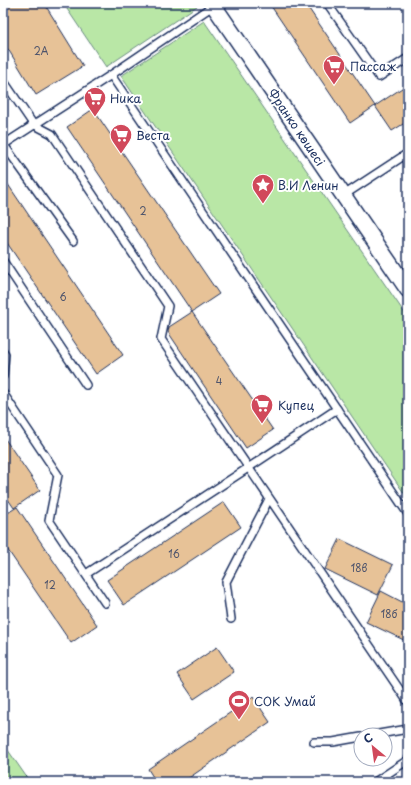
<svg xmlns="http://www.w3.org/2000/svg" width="411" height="785" font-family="'Playpen Sans',sans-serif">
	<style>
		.green { fill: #b9e7a6; stroke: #6a8b82 }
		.building { fill: #e7c297; stroke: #1b2f5e }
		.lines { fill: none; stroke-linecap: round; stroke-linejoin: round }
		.service-casing { stroke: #1b2f5e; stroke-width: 10 }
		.minor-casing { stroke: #1b2f5e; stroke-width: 18 }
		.service { stroke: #fff; stroke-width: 7 }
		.minor { stroke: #fff; stroke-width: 15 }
		.labels { text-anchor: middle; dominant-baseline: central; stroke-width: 4; stroke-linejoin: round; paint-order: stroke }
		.number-label { font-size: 10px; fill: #4e546c }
		.poi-label { font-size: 12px; fill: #1b2f5e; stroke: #fff; text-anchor: start }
		.street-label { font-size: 12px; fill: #1b2f5e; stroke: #fff }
	</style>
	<rect width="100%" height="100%" fill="#fff"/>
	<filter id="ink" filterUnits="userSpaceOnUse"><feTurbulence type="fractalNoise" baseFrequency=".025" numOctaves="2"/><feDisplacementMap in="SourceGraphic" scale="8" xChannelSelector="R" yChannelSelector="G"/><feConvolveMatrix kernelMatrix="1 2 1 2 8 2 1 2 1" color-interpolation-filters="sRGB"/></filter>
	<g filter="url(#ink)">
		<g class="green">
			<path d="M63,3H195L197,6L106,67Z"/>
			<path d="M204,21L408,318V499L121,76Z"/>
			<path d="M3,743L30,782H3Z"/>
		</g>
		<g class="building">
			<path d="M3,3H44L83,66L36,95L8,49L3,52V18L8,15L3,6Z"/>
			<path d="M269,3H305L375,106L350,123Z"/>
			<path d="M408,84V121L392,131L375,106Z"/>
			<path d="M93,109L219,294L192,312L67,127Z"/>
			<path d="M3,177L123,355L96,374L3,237Z"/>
			<path d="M192,312L273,430L246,448L168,332L169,327Z"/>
			<path d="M3,436L40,490L14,508L3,492Z"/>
			<path d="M224,502L241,527L124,605L107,580Z"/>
			<path d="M17,507L97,625L71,643L3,543V516Z"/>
			<path d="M340,539L393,565L378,595L325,569Z"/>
			<path d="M381,591L408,605V642L366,622Z"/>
			<path d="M217,647L234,672L194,699L177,674Z"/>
			<path d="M253,697L270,722L183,782H156L148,769Z"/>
		</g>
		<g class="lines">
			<g class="service-casing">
				<g id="service">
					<path d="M327,3L379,77L408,58"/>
					<path d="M111,75L408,514"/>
					<path d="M3,80L33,124L52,134L168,306L161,339L408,702"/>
					<path d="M3,145L111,75L214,5"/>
					<path d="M4,145L73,241"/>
					<path d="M344,195L408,153"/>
					<path d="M3,261L86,385"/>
					<path d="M399,277L408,270"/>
					<path d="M3,351L5,354L3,376"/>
					<path d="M3,393L58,475L49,520L105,603"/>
					<path d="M86,574L248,468L337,409"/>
					<path d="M231,619L226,582L269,499"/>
					<path d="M373,735L408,729"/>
					<path d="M314,742H333L361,737"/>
					<path d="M375,782L408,760"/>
				</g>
			</g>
			<g class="minor-casing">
				<path id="minor" d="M212,3L408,290"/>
			</g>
			<use href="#service" class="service"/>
			<use href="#minor" class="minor"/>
		</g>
	</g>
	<defs>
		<g id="supermarket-pin" transform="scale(1.15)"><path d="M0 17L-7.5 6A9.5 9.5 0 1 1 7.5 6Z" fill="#d1495b" stroke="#fff"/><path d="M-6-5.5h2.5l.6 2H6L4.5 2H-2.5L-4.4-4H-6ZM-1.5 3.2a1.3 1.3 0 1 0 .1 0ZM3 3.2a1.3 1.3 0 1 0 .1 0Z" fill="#fff"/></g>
		<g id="sight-pin" transform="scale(1.15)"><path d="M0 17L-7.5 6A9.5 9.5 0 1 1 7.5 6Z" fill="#d1495b" stroke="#fff"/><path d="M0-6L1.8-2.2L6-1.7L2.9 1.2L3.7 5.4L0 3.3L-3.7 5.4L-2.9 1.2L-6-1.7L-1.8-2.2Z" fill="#fff"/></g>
		<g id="stadium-pin" transform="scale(1.15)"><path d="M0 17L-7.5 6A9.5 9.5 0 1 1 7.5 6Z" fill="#d1495b" stroke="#fff"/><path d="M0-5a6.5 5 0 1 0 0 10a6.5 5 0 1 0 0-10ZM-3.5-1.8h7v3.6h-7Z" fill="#fff"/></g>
	</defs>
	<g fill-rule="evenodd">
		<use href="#supermarket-pin" x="334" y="66"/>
		<use href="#supermarket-pin" x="95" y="98"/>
		<use href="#supermarket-pin" x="121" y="135"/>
		<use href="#sight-pin" x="263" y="185"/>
		<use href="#supermarket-pin" x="262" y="405"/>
		<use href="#stadium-pin" x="239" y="701"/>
	</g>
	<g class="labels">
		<g class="number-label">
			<text x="41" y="50">2А</text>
			<text x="143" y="210">2</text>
			<text x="63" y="296">6</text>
			<text x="219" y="380">4</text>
			<text x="174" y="553">16</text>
			<text x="359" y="567">18в</text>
			<text x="50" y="584">12</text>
			<text x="389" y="613">18б</text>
		</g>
		<g class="poi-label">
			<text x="350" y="66">Пассаж</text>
			<text x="110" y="98">Ника</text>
			<text x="136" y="135">Веста</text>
			<text x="278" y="185">В.И Ленин</text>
			<text x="278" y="405">Купец</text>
			<text x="254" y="701">СОК Умай</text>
		</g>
		<g class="street-label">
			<text transform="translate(297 127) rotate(56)">Франко көшесі</text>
		</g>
	</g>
	<rect width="411" height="785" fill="none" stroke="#fff" stroke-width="16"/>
	<rect x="8" y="8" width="395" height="769" fill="none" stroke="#1b2f5e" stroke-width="1.5" filter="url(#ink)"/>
	<g transform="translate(373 747) rotate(331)"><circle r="19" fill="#ffffff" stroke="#a4acbf"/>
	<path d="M0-3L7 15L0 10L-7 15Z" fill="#d1495b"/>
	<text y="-6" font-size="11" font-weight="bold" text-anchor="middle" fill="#1b2f5e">С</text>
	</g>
</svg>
